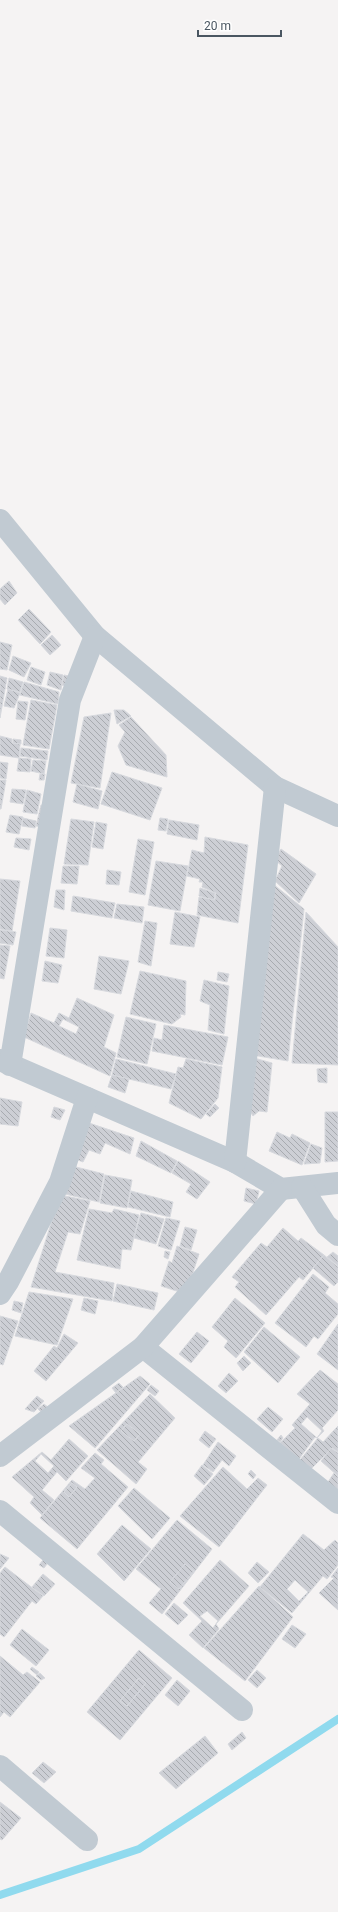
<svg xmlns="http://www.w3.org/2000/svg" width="338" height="1912" font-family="Roboto,sans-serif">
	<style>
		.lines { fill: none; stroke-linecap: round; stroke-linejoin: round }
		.stream { stroke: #90daee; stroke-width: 8 }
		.building { fill: url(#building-back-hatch); stroke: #d7d9de; fill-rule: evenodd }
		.street { stroke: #c1cad2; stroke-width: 22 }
	</style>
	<defs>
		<pattern id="building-back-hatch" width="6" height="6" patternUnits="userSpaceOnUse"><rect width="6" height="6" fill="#cdcfd5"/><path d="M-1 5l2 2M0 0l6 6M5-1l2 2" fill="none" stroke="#a8abb0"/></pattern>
	</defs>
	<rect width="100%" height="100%" fill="#f5f3f3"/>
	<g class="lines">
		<path class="stream" d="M0,1895L139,1849L338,1719"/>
	</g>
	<g class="building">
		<path d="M9,581L17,593L5,605L0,599V589Z"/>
		<path d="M29,609L51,632L40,644L18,620Z"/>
		<path d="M52,635L61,645L50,655L41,645Z"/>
		<path d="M0,642L12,645L7,670L0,669Z"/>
		<path d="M13,656L31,663L24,677L9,670Z"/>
		<path d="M31,667L45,672L41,685L27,680Z"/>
		<path d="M50,672L63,675L61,690L47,685Z"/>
		<path d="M64,675L69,676L67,687L62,685Z"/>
		<path d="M0,676L7,678L0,718Z"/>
		<path d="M9,678L23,682L20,692L7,689Z"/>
		<path d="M24,682L59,692L58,704L20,695Z"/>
		<path d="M8,689L20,693L14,708L4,706Z"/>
		<path d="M31,700L57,705L49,749L23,745Z"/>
		<path d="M18,701L28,702L25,720L16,719Z"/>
		<path d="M114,710H124L131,716L117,724Z"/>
		<path d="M111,713L100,788L71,783L84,717Z"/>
		<path d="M131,717L166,755L167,777L126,765L118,746L125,732L119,725Z"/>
		<path d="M0,736L12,739V743L20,744L19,758L0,755Z"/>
		<path d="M13,739L21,740V744L13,743Z"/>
		<path d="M21,748L48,751L47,760L20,756Z"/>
		<path d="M19,758L31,759L30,772L17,771Z"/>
		<path d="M33,760L46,761L44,774L31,771Z"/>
		<path d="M0,762L8,763L6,779L0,778Z"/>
		<path d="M112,772L162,788L150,820L101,804Z"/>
		<path d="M40,774H45L44,780H39Z"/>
		<path d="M0,780H6L1,809H0Z"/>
		<path d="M77,784L102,791L98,809L73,802Z"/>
		<path d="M12,789L26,790L23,804L10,802Z"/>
		<path d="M27,790L41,794L37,814L23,812Z"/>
		<path d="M41,805H47L43,827L36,826Z"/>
		<path d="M10,815L23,817L19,834L6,832Z"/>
		<path d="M23,818L36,821L35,828L22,826Z"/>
		<path d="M160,818L168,819L166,831L158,830Z"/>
		<path d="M71,819L94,822L88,865L64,864Z"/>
		<path d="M169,820L199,825L197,840L167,834Z"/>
		<path d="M96,822L107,824L103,849L92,847Z"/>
		<path d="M205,837L248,845L238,923L197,915L199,897L215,900L216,893L202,887L203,882H199L200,879L187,876L192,850L204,853Z"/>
		<path d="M16,838L31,839L29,850L14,847Z"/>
		<path d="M138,839L154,842L145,895L129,892Z"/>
		<path d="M281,849L316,874L299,903L275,881L282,866L275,860Z"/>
		<path d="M156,861L188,866L180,911L148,905Z"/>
		<path d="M63,866H79L77,884L61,883Z"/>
		<path d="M107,870L121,872L119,885L106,884Z"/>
		<path d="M0,879L20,881L12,931L0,929Z"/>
		<path d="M273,884L304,909L288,1061L252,1055Z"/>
		<path d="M200,888L215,893L214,900L199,896Z"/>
		<path d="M56,890H65L64,910L54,907Z"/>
		<path d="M73,896L115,903L112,918L71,911Z"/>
		<path d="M117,904L144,907L142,923L114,918Z"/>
		<path d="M175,912L200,917L194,947L170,944Z"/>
		<path d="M306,912L338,947V1065L292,1063Z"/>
		<path d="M145,921L157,923L151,966L138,962Z"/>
		<path d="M50,928L67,930L64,958L46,956Z"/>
		<path d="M0,930L16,932L13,945L0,943Z"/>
		<path d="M0,945L10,946L4,979L0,978Z"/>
		<path d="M99,956L129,961L121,994L94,989Z"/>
		<path d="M45,961L62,965L58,983L42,981Z"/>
		<path d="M140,971L186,981L185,1015L180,1014L181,1017L172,1024L130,1014Z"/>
		<path d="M218,972L229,974L227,982L217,980Z"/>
		<path d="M204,980L229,986L224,1034L208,1030L210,1005L200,1001Z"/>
		<path d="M77,998L114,1015L104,1047L116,1053L110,1076L24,1037L31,1013L54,1023L59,1013L69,1018ZM63,1019L79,1027L76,1034L59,1026Z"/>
		<path d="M126,1017L156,1024L147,1064L117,1057Z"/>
		<path d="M164,1025L228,1037L222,1065L152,1051L154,1038L162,1040Z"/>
		<path d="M254,1058L272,1063L267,1112L259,1111L253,1116L248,1108Z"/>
		<path d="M116,1059L176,1074L171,1089L112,1075Z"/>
		<path d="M186,1059L222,1067L218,1098L201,1119L169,1103L178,1067L183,1068Z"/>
		<path d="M327,1068V1083L318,1082L317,1069Z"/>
		<path d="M112,1075L129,1079L125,1093L108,1087Z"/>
		<path d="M0,1098L22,1102L18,1126L0,1124Z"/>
		<path d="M215,1104L219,1108L210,1117L206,1114Z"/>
		<path d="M54,1107L65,1110L60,1120L51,1117Z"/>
		<path d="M325,1112H338V1161L325,1162Z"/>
		<path d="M83,1121L134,1138L130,1154L105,1143L100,1154L89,1150L83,1162L73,1158Z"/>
		<path d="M277,1132L290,1138L292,1134L310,1143L302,1165L269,1151Z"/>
		<path d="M141,1141L177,1161L171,1173L136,1156Z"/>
		<path d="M311,1144L322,1148L320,1163L304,1164Z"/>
		<path d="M178,1161L210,1182L197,1199L186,1192L191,1184L172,1173Z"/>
		<path d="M68,1165L104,1174L99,1202L61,1193Z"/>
		<path d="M105,1175L132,1180L127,1208L100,1203Z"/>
		<path d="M246,1188L259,1191L256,1204L244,1201Z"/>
		<path d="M131,1191L173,1202L170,1217L128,1207Z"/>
		<path d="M60,1195L90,1201L80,1234L68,1232L55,1272L114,1283L112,1301L31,1287Z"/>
		<path d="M89,1209L112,1213L114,1209L139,1215L131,1250L122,1249L120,1269L77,1260Z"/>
		<path d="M141,1213L164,1219L156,1244L134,1238Z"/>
		<path d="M166,1218L180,1221L171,1250L158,1246Z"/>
		<path d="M185,1227L197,1230L191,1250L180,1246Z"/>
		<path d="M283,1228L298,1241L301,1238L324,1255L303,1280L299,1277L266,1315L235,1287L239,1282L232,1277L261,1243L267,1247Z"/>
		<path d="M177,1246L199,1254L186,1294L161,1286L169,1261L172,1263Z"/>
		<path d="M165,1251L170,1252L168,1259L164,1257Z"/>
		<path d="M333,1252L338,1256V1266L327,1257Z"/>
		<path d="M324,1255L338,1267V1282L334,1286L313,1268Z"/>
		<path d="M313,1274L329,1287L325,1293L338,1304V1314L318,1339L314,1336L306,1347L275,1323Z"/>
		<path d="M117,1284L158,1293L154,1310L113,1301Z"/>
		<path d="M29,1292L73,1299L57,1345L15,1336Z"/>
		<path d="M84,1298L98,1301L95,1314L81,1310Z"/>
		<path d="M235,1298L265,1323L236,1358L224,1347L228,1341L212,1327Z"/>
		<path d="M14,1301L23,1303L21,1313L12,1310Z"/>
		<path d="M0,1316L18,1321L3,1365L0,1364Z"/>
		<path d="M338,1324V1370L317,1354Z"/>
		<path d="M264,1327L300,1357L278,1383L244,1352Z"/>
		<path d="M197,1332L209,1341L191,1363L179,1354Z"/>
		<path d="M64,1334L78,1343L46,1381L34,1371L54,1346L57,1348Z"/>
		<path d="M244,1356L251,1363L243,1371L237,1363Z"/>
		<path d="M320,1370L338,1384V1410L322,1428L324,1431L317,1438L315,1437L299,1459L280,1443L295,1428L292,1425L310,1404L297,1394ZM307,1417L322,1431L317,1438L301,1424Z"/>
		<path d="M229,1373L238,1381L226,1393L218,1386Z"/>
		<path d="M140,1376L150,1384L95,1448L69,1426Z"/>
		<path d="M119,1383L123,1387L116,1393L112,1388Z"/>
		<path d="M151,1385L159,1391L155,1396L147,1390Z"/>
		<path d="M150,1394L175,1418L138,1462L147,1469L136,1484L97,1450ZM127,1424L140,1434L134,1441L121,1431Z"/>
		<path d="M37,1396L44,1401L34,1412L25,1409Z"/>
		<path d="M44,1404L49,1408L43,1414L38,1409Z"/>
		<path d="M268,1407L283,1419L272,1432L257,1419Z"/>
		<path d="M127,1424L140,1434L134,1441L121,1431Z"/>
		<path d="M338,1426V1452L332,1448L311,1469L300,1460L318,1438L323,1442Z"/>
		<path d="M205,1431L216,1439L209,1448L199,1440Z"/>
		<path d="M281,1435L283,1438L280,1442L277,1440Z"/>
		<path d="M69,1439L88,1456L66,1481L57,1472L42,1490L54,1500L42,1515L30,1503L34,1497L12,1477L42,1452L51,1460ZM41,1454L54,1466L48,1473L35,1461Z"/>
		<path d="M218,1442L236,1456L229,1466L222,1460L213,1472L203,1465Z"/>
		<path d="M331,1448L338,1453V1476L321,1461Z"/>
		<path d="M95,1453L104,1460L101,1464L128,1487L77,1549L40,1518L72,1480L85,1489L95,1478L81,1468ZM72,1483L77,1487L69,1497L64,1492Z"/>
		<path d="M202,1465L213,1474L204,1485L194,1476Z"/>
		<path d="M223,1467L247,1489L258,1478L267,1485L219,1547L180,1516Z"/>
		<path d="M251,1470L256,1475L253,1479L248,1474Z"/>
		<path d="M334,1473L338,1477V1490L328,1482Z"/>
		<path d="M72,1483L77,1487L69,1497L64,1492Z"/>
		<path d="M134,1488L170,1518L152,1539L118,1506Z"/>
		<path d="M177,1520L212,1549L162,1614L149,1603L161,1589L136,1569Z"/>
		<path d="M122,1525L151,1549L124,1581L97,1554Z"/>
		<path d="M303,1534L324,1550L335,1540L338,1543V1565L327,1579L323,1576L292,1613L260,1587ZM295,1580L308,1592L299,1601L287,1589Z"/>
		<path d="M0,1554L9,1558L0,1569Z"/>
		<path d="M43,1560L47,1564L44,1568L39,1565Z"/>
		<path d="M220,1560L249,1586L216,1624L219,1629L203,1648L189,1635L202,1621L183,1603ZM207,1611L218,1621L213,1628L200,1616Z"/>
		<path d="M257,1562L269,1572L258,1583L248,1573Z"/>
		<path d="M185,1564L194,1571L179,1589L170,1582Z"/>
		<path d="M5,1567L43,1596L36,1604L32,1601L4,1637L0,1634V1573Z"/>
		<path d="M338,1568V1610L319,1593L334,1578L331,1577Z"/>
		<path d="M43,1574L55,1584L44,1596L32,1587Z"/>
		<path d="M259,1586L293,1617L245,1681L204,1648Z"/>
		<path d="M174,1603L188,1615L178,1625L165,1614Z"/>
		<path d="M292,1625L306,1634L295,1648L282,1639Z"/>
		<path d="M22,1629L49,1650L36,1666L10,1645Z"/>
		<path d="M139,1650L172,1678L120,1740L87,1712ZM139,1678L146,1683L127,1706L120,1701Z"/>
		<path d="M0,1656L23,1675L27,1672L40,1682L10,1717L4,1712L0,1717Z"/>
		<path d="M32,1667L39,1672L37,1675L30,1669Z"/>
		<path d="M257,1670L266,1678L257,1688L248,1680Z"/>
		<path d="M40,1673L45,1678L41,1680L36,1676Z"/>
		<path d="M139,1678L146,1683L127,1706L120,1701Z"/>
		<path d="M177,1680L190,1691L178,1706L165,1695Z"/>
		<path d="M242,1732L246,1738L232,1750L228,1744Z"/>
		<path d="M205,1736L218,1753L176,1789L159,1773Z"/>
		<path d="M43,1762L56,1772L44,1783L32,1773Z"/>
		<path d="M0,1802L21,1818L2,1840L0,1839Z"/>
	</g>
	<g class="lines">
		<g class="street">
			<path d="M0,520L95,636L275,787L338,816"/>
			<path d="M0,1060L235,1162L281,1189L338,1183"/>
			<path d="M10,1065L70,700L95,636"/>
			<path d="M235,1162L275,787"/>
			<path d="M302,1187L326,1225L338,1235"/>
			<path d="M0,1294L8,1282L60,1182L87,1098"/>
			<path d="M143,1347L338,1503"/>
			<path d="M0,1456L143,1347L281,1189"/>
			<path d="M0,1511L242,1710"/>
			<path d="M0,1766L87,1840"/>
		</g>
	</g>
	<path d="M198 30v6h83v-6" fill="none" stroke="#4a5661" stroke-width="2"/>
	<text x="204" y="30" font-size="12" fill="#4a5661" stroke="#ffffff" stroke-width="3" paint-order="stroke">20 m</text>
</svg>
